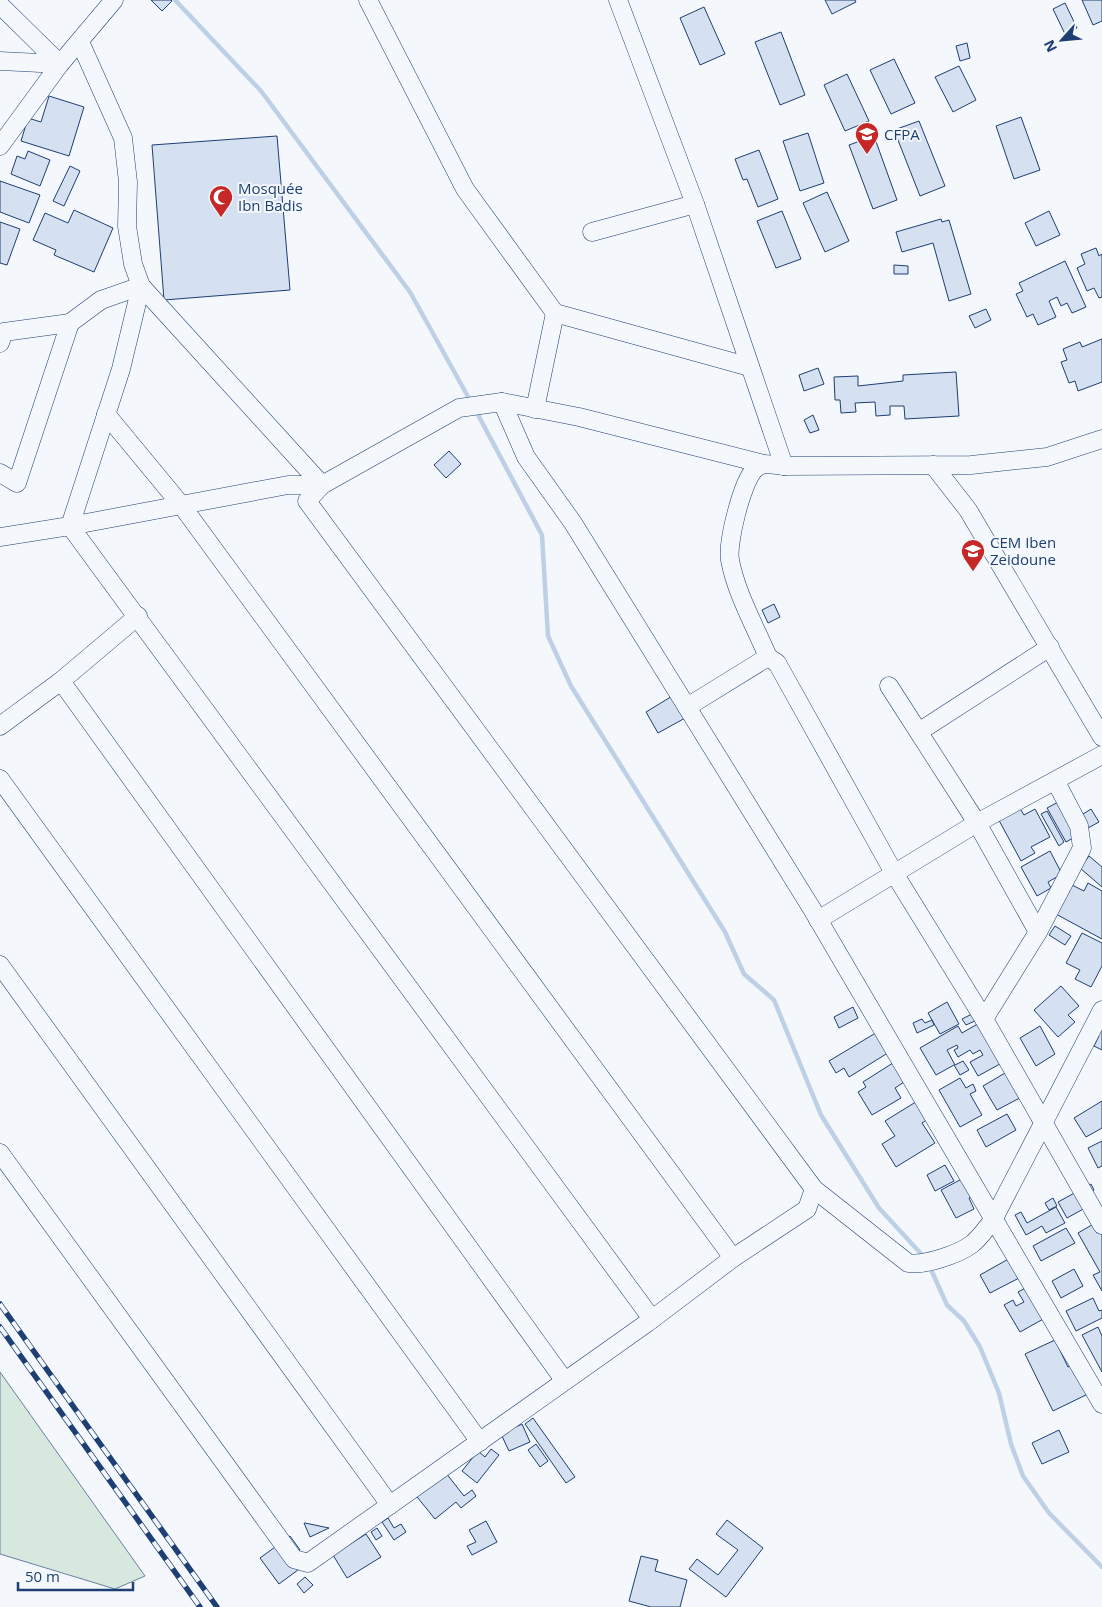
<svg xmlns="http://www.w3.org/2000/svg" width="1102" height="1607" font-family="'Open Sans',sans-serif">
	<style>
		.green { fill: #d7e8df; stroke: #687fa3 }
		.lines { fill: none; stroke-linecap: round; stroke-linejoin: round }
		.stream { stroke: #bed0e5; stroke-width: 4.5 }
		.building { fill: #d5e0f0; stroke: #1d3f73 }
		.minor-casing { stroke: #1d3f73; stroke-width: 19 }
		.minor { stroke: #f4f7fb; stroke-width: 18 }
		.rail-casing { stroke: #1d3f73; stroke-width: 5.5 }
		.rail { stroke: #f4f7fb; stroke-width: 4; stroke-dasharray: 11; stroke-linecap: butt }
		.labels { text-anchor: middle; dominant-baseline: central; stroke-width: 4; stroke-linejoin: round; paint-order: stroke }
		.poi-label { font-size: 15px; fill: #1d3f73; stroke: #f4f7fb; text-anchor: start }
	</style>
	<rect width="100%" height="100%" fill="#f4f7fb"/>
	<path class="green" d="M0,1372L145,1576L115,1589L0,1554Z"/>
	<g class="lines">
		<g class="stream">
			<path d="M175,0L261,91L410,292L471,402"/>
			<path d="M476,411L542,535L548,636L571,686L725,932L744,974L774,1000L821,1115L879,1208L925,1258"/>
			<path d="M929,1265L947,1305L964,1321L980,1347L999,1393L1011,1444L1023,1476L1049,1513L1102,1567"/>
		</g>
	</g>
	<g class="building">
		<path d="M151,0H171L172,1L162,11Z"/>
		<path d="M825,0H855L856,2L832,14Z"/>
		<path d="M1082,0H1102V21L1093,25Z"/>
		<path d="M1065,3L1077,28L1065,34L1053,9Z"/>
		<path d="M704,7L725,54L700,65L680,18Z"/>
		<path d="M781,32L805,95L780,105L755,42Z"/>
		<path d="M967,43L970,58L960,61L956,46Z"/>
		<path d="M894,59L915,103L891,114L870,70Z"/>
		<path d="M959,66L976,100L953,112L935,77Z"/>
		<path d="M847,74L869,121L845,131L824,85Z"/>
		<path d="M49,96L84,107L69,156L21,141L28,118L41,122Z"/>
		<path d="M1021,117L1040,170L1014,179L996,126Z"/>
		<path d="M919,121L945,186L920,196L894,130Z"/>
		<path d="M808,133L824,183L800,191L783,141Z"/>
		<path d="M277,136L290,290L164,300L152,145Z"/>
		<path d="M874,136L897,200L873,209L849,145Z"/>
		<path d="M759,150L778,199L758,207L747,179L743,180L735,159Z"/>
		<path d="M28,151L50,160L40,186L11,174L17,156L25,159Z"/>
		<path d="M70,166L80,171L64,206L53,201Z"/>
		<path d="M0,181L40,195L29,223L0,212Z"/>
		<path d="M827,192L849,241L825,252L803,203Z"/>
		<path d="M74,210L113,228L94,272L54,255L56,250L33,240L45,213L68,223Z"/>
		<path d="M782,211L801,259L776,268L757,221Z"/>
		<path d="M1049,211L1060,235L1036,246L1025,223Z"/>
		<path d="M941,219L942,222L949,220L971,294L949,301L933,243L902,252L896,232Z"/>
		<path d="M0,222L20,229L7,265L0,263Z"/>
		<path d="M1096,248L1099,256L1102,254V297L1099,298L1094,288L1087,291L1077,268L1085,264L1081,254Z"/>
		<path d="M1065,261L1086,307L1072,313L1067,303L1061,306L1057,297L1049,301L1056,317L1038,325L1033,314L1027,317L1016,294L1023,291L1019,283Z"/>
		<path d="M894,265L908,266V274H894Z"/>
		<path d="M986,309L991,320L975,328L969,316Z"/>
		<path d="M1102,339V382L1078,391L1075,381L1069,383L1061,362L1067,360L1063,349L1080,342L1082,347Z"/>
		<path d="M818,368L824,384L804,391L799,375Z"/>
		<path d="M956,372L959,416L905,419L904,406H890V415L876,416L875,402L855,403L856,412L841,413L840,400H835L834,377L858,376V386L903,381V375Z"/>
		<path d="M813,415L819,430L810,433L804,420Z"/>
		<path d="M449,451L461,464L446,478L434,465Z"/>
		<path d="M774,604L780,617L768,623L762,610Z"/>
		<path d="M674,695L687,717L658,733L646,712Z"/>
		<path d="M1064,799L1082,833L1066,842L1047,808Z"/>
		<path d="M1016,802L1024,815L1035,809L1050,837L1031,847L1035,853L1021,861L995,813Z"/>
		<path d="M1091,809L1099,822L1088,828L1080,816Z"/>
		<path d="M1047,811L1064,842L1059,846L1041,814Z"/>
		<path d="M1050,851L1062,874L1048,882L1051,888L1037,896L1021,867Z"/>
		<path d="M1089,856L1102,867V887L1080,868Z"/>
		<path d="M1088,883L1102,891V939L1054,913L1070,884L1084,891Z"/>
		<path d="M1055,926L1071,936L1065,945L1049,935Z"/>
		<path d="M1082,933L1102,943V966L1091,987L1075,979L1080,970L1066,963Z"/>
		<path d="M1061,986L1079,1006L1068,1015L1075,1022L1058,1037L1034,1010Z"/>
		<path d="M947,1002L959,1024L940,1034L928,1013Z"/>
		<path d="M853,1007L858,1018L839,1028L834,1017Z"/>
		<path d="M974,1013L977,1020L966,1025L962,1019Z"/>
		<path d="M1102,1018V1050L1094,1046L1099,1036L1094,1034Z"/>
		<path d="M922,1019L925,1023L932,1020L934,1025L917,1033L913,1023Z"/>
		<path d="M986,1019L1009,1059L978,1076L970,1062L983,1055L980,1050L973,1054L970,1050L958,1057L954,1050L958,1048L957,1045L947,1050L955,1065L963,1061L969,1070L960,1075L954,1065L936,1075L920,1048L958,1026L962,1033Z"/>
		<path d="M1040,1026L1055,1054L1036,1066L1020,1038Z"/>
		<path d="M879,1031L891,1051L849,1077L844,1068L836,1073L829,1061Z"/>
		<path d="M896,1061L907,1080L895,1088L901,1098L872,1115L858,1092L866,1087L863,1082Z"/>
		<path d="M1017,1066L1031,1092L997,1110L983,1086Z"/>
		<path d="M960,1078L966,1088L973,1084L976,1091L970,1094L982,1115L960,1127L939,1090Z"/>
		<path d="M919,1100L931,1117L922,1123L935,1143L896,1167L882,1144L895,1136L885,1121Z"/>
		<path d="M1102,1101V1128L1086,1137L1074,1118Z"/>
		<path d="M1007,1114L1016,1130L986,1147L977,1130Z"/>
		<path d="M1102,1141V1166L1098,1168L1088,1148Z"/>
		<path d="M945,1165L954,1181L935,1191L927,1175Z"/>
		<path d="M973,1173L977,1194L969,1198L974,1209L956,1218L941,1190Z"/>
		<path d="M1091,1184L1094,1190L1091,1192L1096,1202L1067,1218L1058,1202Z"/>
		<path d="M1053,1198L1057,1206L1049,1210L1045,1203Z"/>
		<path d="M1056,1207L1065,1223L1046,1233L1042,1226L1026,1235L1015,1215L1021,1212L1027,1223Z"/>
		<path d="M1102,1219V1291L1093,1275L1100,1272L1078,1233Z"/>
		<path d="M1066,1228L1075,1243L1041,1261L1033,1246Z"/>
		<path d="M1012,1257L1023,1276L990,1293L980,1275Z"/>
		<path d="M1074,1269L1083,1286L1061,1298L1052,1281Z"/>
		<path d="M1033,1284L1054,1313L1020,1332L1004,1305L1013,1300L1016,1306L1024,1302L1018,1292Z"/>
		<path d="M1093,1298L1099,1311L1102,1310V1318L1076,1331L1066,1311Z"/>
		<path d="M1098,1327L1102,1336V1372L1082,1335Z"/>
		<path d="M1055,1340L1068,1367L1077,1362L1092,1392L1053,1411L1025,1354Z"/>
		<path d="M533,1418L575,1477L566,1483L525,1424Z"/>
		<path d="M522,1424L530,1442L509,1451L501,1434Z"/>
		<path d="M1059,1430L1069,1452L1042,1464L1032,1443Z"/>
		<path d="M536,1444L548,1461L540,1467L528,1450Z"/>
		<path d="M491,1449L499,1455L477,1483L462,1471L478,1451L485,1457Z"/>
		<path d="M442,1468L464,1496L472,1490L476,1496L461,1508L456,1502L435,1519L413,1492Z"/>
		<path d="M388,1518L394,1528L401,1524L406,1532L394,1540L382,1522Z"/>
		<path d="M727,1520L763,1548L726,1597L689,1569L697,1559L718,1575L738,1550L716,1534Z"/>
		<path d="M486,1521L497,1542L472,1555L467,1546L476,1542L469,1530Z"/>
		<path d="M304,1523H305L329,1528L310,1537Z"/>
		<path d="M377,1528L382,1536L376,1540L371,1532Z"/>
		<path d="M366,1534L381,1557L347,1578L333,1555Z"/>
		<path d="M290,1536L300,1550L297,1552L306,1564L279,1584L260,1558Z"/>
		<path d="M641,1556L658,1560L655,1571L687,1580L680,1607H651L629,1601Z"/>
		<path d="M305,1577L313,1585L304,1593L297,1584Z"/>
	</g>
	<g class="lines">
		<g class="minor-casing">
			<g id="minor">
				<path d="M368,0L465,189L555,313L750,367"/>
				<path d="M618,0L695,204L784,466L971,465L1047,457L1102,439"/>
				<path d="M0,5L60,64L0,61"/>
				<path d="M0,146L60,64L114,0"/>
				<path d="M592,232L695,204"/>
				<path d="M0,343L4,332L70,323"/>
				<path d="M502,402L526,457L573,523L812,909L1102,1404"/>
				<path d="M535,409L555,313"/>
				<path d="M106,414L182,506L733,1258"/>
				<path d="M933,465L968,510L1102,737"/>
				<path d="M784,466C773,465 763,461 755,469C742,481 727,543 730,560C736,593 755,626 768,657L777,663L894,873L984,1019L1102,1225"/>
				<path d="M0,473L17,483L70,323L101,300L141,286L322,485H288L70,526L652,1319"/>
				<path d="M0,537L70,526L121,369L141,286L133,264L127,226L128,182L123,138L80,42"/>
				<path d="M138,616L61,681L564,1380"/>
				<path d="M889,686L977,823L1038,932"/>
				<path d="M687,707L768,657"/>
				<path d="M0,726L61,681"/>
				<path d="M920,731L1050,647"/>
				<path d="M0,779L480,1442"/>
				<path d="M818,920L977,823L1102,755"/>
				<path d="M0,965L390,1505"/>
				<path d="M984,1019L1038,932L1082,848L1079,826L1056,782"/>
				<path d="M0,1153L294,1559L308,1563L647,1323L733,1258L807,1209L814,1189L307,501L322,485L459,408L502,402L579,417L764,464"/>
				<path d="M814,1189L908,1263C924,1266 959,1254 972,1244C980,1238 987,1227 993,1220L1102,1010"/>
			</g>
		</g>
		<use href="#minor" class="minor"/>
		<g class="rail-casing">
			<g id="rail">
				<path d="M0,1304L217,1607"/>
				<path d="M0,1327L200,1607"/>
			</g>
		</g>
		<use href="#rail" class="rail"/>
	</g>
	<defs>
		<g id="university-pin" transform="scale(1.25)"><path d="M0 17L-7.5 6A9.5 9.5 0 1 1 7.5 6Z" fill="#c62828" stroke="#f4f7fb"/><path d="M0-5L7-2L0 1L-7-2ZM-4 1L0 2.5L4 1V4Q0 6-4 4Z" fill="#fff"/></g>
		<g id="mosque-pin" transform="scale(1.25)"><path d="M0 17L-7.5 6A9.5 9.5 0 1 1 7.5 6Z" fill="#c62828" stroke="#f4f7fb"/><path d="M3.5-4.9A6 6 0 1 0 3.5 4.9A5 5 0 1 1 3.5-4.9Z" fill="#fff"/></g>
		<g id="school-pin" transform="scale(1.25)"><path d="M0 17L-7.5 6A9.5 9.5 0 1 1 7.5 6Z" fill="#c62828" stroke="#f4f7fb"/><path d="M0-5L7-2L0 1L-7-2ZM-4 1L0 2.5L4 1V4Q0 6-4 4Z" fill="#fff"/></g>
	</defs>
	<g fill-rule="evenodd">
		<use href="#university-pin" x="867" y="134"/>
		<use href="#mosque-pin" x="221" y="197"/>
		<use href="#school-pin" x="973" y="551"/>
	</g>
	<g class="labels">
		<g class="poi-label">
			<text x="884" y="134">CFPA</text>
			<text x="238" y="188">Mosquée<tspan x="238" dy="17">Ibn Badis</tspan></text>
			<text x="990" y="542">CEM Iben<tspan x="990" dy="17">Zeidoune</tspan></text>
		</g>
	</g>
	<g transform="translate(1062 40) rotate(243)" stroke="#f4f7fb" stroke-width="4" paint-order="stroke">
	<path d="M0-4L9 19L0 12L-9 19Z" fill="#1d3f73"/>
	<text y="-8" font-size="14" font-weight="bold" text-anchor="middle" fill="#1d3f73">N</text>
	</g>
	<path d="M18 1582v8h115v-8" fill="none" stroke="#1d3f73" stroke-width="2.5"/>
	<text x="25" y="1582" font-size="15" fill="#1d3f73" stroke="#f4f7fb" stroke-width="4" paint-order="stroke">50 m</text>
</svg>
